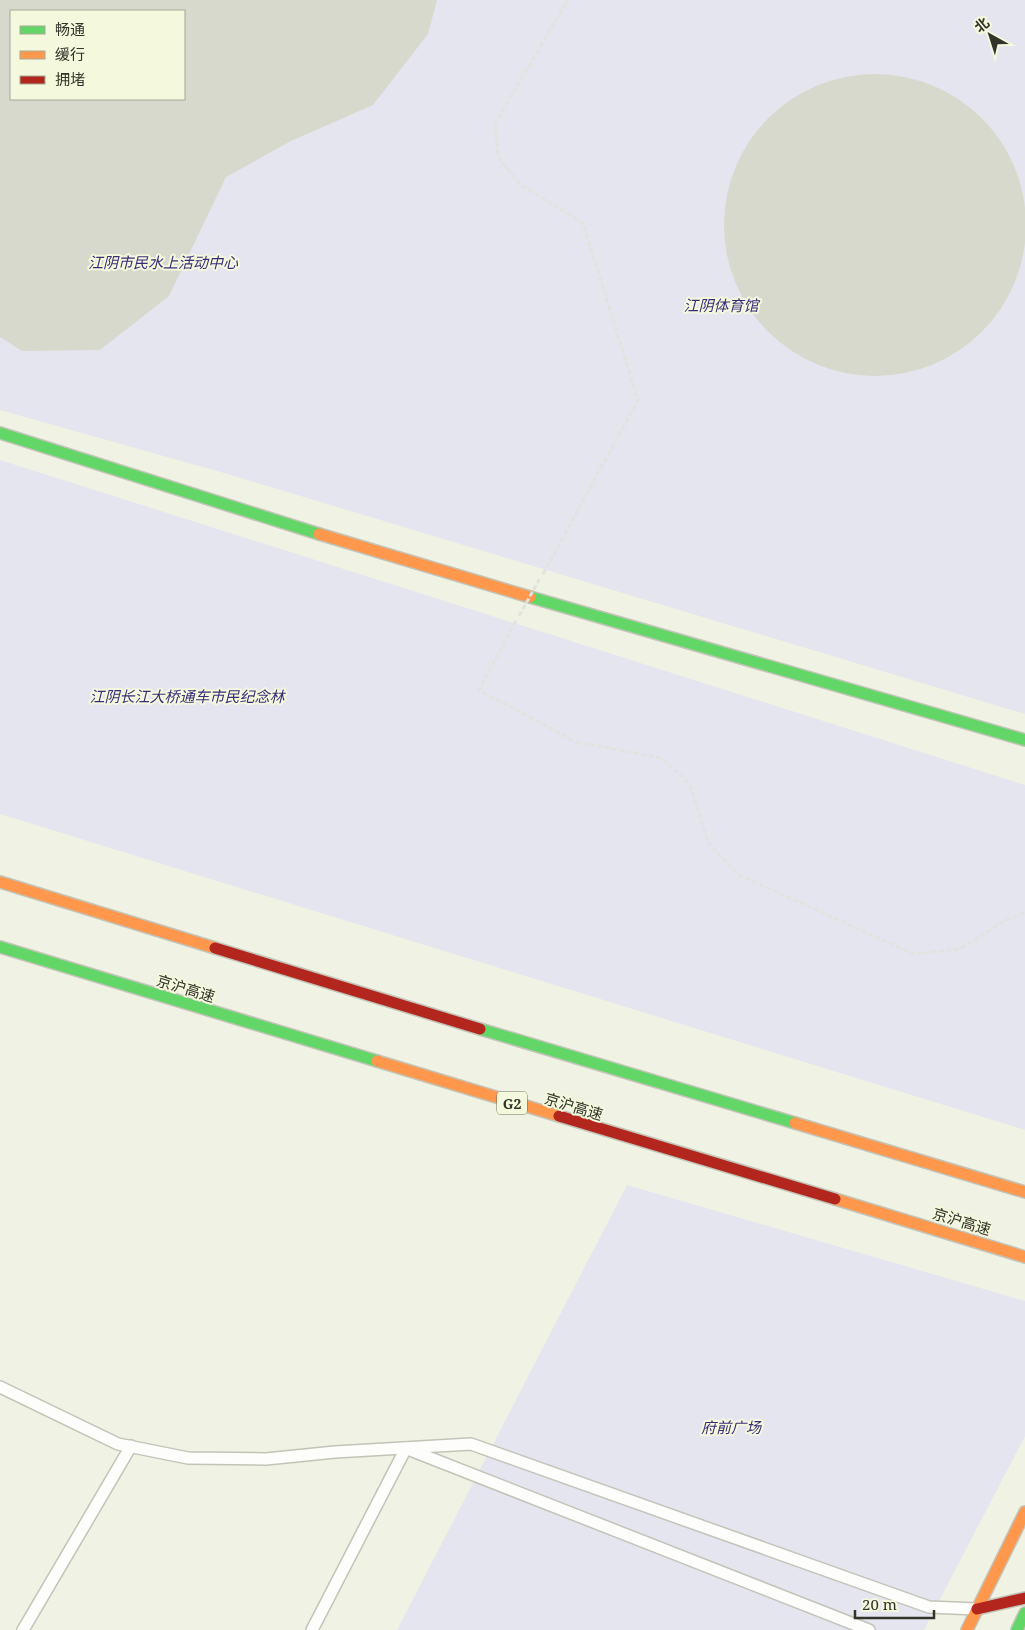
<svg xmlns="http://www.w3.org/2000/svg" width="1025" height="1630" font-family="'Noto Serif','Noto Sans SC',serif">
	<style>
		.green { fill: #e5e5f0; fill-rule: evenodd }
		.building { fill: #d7d9cc; fill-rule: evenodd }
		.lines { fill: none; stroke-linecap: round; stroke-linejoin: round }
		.lane-casing { stroke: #c2c4b8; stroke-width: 14 }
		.fast-casing { stroke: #c2c4b8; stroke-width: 14 }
		.slow-casing { stroke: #c2c4b8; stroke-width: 14 }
		.jam-casing { stroke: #c2c4b8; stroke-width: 14 }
		.path { stroke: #e2e3de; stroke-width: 3; stroke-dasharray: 5 2.5; stroke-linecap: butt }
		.lane { stroke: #fdfdfb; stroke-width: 11 }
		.fast { stroke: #63d668; stroke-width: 11 }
		.slow { stroke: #ff974d; stroke-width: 11 }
		.jam { stroke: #b3261e; stroke-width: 11 }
		.path-bridge { stroke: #e2e3de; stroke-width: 3; stroke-dasharray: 5 2.5; stroke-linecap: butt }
		.labels { text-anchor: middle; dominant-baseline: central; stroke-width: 4; stroke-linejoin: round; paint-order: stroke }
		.shield { fill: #f4f8dd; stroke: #6c6e5f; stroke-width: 1 }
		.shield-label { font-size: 14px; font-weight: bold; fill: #323329 }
		.park-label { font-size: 15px; font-style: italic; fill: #3b2c7a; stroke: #f4f8dd }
		.street-label { font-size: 15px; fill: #323329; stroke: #f4f8dd }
	</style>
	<rect width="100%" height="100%" fill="#f0f2e3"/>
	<g class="green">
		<path d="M0,0H1025V714L224,473L0,410ZM11,11H184V99H11Z"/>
		<path d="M0,460L1025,785V1130L0,814Z"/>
		<path d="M627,1185L1025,1301V1436L924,1630H397Z"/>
	</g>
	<g class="building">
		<path d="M0,0H437L428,34L373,105L291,141L226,177L169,296L100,350L22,351L0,337ZM11,11H184V99H11Z"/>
		<circle cx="875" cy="225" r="151"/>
	</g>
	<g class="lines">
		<g class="lane-casing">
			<g id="lane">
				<path d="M0,1387L118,1444L188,1458L266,1459L335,1452L471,1444L929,1607L977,1609"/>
				<path d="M410,1450L869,1630"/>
				<path d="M23,1630L131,1446"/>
				<path d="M312,1630L406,1448"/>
			</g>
		</g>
		<g class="fast-casing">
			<g id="fast">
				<path d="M0,433L319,534"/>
				<path d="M530,597L1025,740"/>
				<path d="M0,947L377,1061"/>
				<path d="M480,1029L795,1123"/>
				<path d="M1017,1630L1025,1613"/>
			</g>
		</g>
		<g class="slow-casing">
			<g id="slow">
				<path d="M319,534L530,597"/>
				<path d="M0,882L215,948"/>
				<path d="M377,1061L559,1116"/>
				<path d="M795,1123L1025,1192"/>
				<path d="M835,1199L1025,1257"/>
				<path d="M967,1630L1025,1512"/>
			</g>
		</g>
		<g class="jam-casing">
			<g id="jam">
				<path d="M215,948L480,1029"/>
				<path d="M559,1116L835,1199"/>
				<path d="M977,1609L1025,1598"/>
			</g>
		</g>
		<g class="path">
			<path d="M543,574L638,400L583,223L521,185L498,157L495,123L568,0"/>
			<path d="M516,621L479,690L576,742L662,758L690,784L708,843L739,875L914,954L960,949L1006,920L1025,913"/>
		</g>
		<use href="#lane" class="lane"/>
		<use href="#fast" class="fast"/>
		<use href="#slow" class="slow"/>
		<use href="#jam" class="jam"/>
		<path class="path-bridge" d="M519,616L540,578"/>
	</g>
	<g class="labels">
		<rect class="shield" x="497" y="1091.5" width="30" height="23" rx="4"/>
		<g class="shield-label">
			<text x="512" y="1103">G2</text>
		</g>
		<g class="park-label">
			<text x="163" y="262">江阴市民水上活动中心</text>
			<text x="721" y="305">江阴体育馆</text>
			<text x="187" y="696">江阴长江大桥通车市民纪念林</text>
			<text x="731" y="1427">府前广场</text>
		</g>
		<g class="street-label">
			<text transform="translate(186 988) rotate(17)">京沪高速</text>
			<text transform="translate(574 1106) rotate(17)">京沪高速</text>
			<text transform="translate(962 1221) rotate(17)">京沪高速</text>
		</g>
	</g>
	<rect x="10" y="10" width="175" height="90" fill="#f4f8dd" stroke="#a6a995"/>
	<rect x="20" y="26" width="25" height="8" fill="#63d668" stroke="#a6a995"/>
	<text x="55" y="35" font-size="15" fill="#323329">畅通</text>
	<rect x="20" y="51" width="25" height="8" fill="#ff974d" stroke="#a6a995"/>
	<text x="55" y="60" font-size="15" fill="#323329">缓行</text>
	<rect x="20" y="76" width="25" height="8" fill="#b3261e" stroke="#a6a995"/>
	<text x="55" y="85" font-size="15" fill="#323329">拥堵</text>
	<g transform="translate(990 35) rotate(321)" stroke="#f4f8dd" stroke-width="4" paint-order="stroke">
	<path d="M0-4L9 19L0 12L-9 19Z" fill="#323329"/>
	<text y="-8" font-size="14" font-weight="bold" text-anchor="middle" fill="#323329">北</text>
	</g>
	<path d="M855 1610v8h79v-8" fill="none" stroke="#323329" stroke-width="2.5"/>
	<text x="862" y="1610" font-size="15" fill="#323329" stroke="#f4f8dd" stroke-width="4" paint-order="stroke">20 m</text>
</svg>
